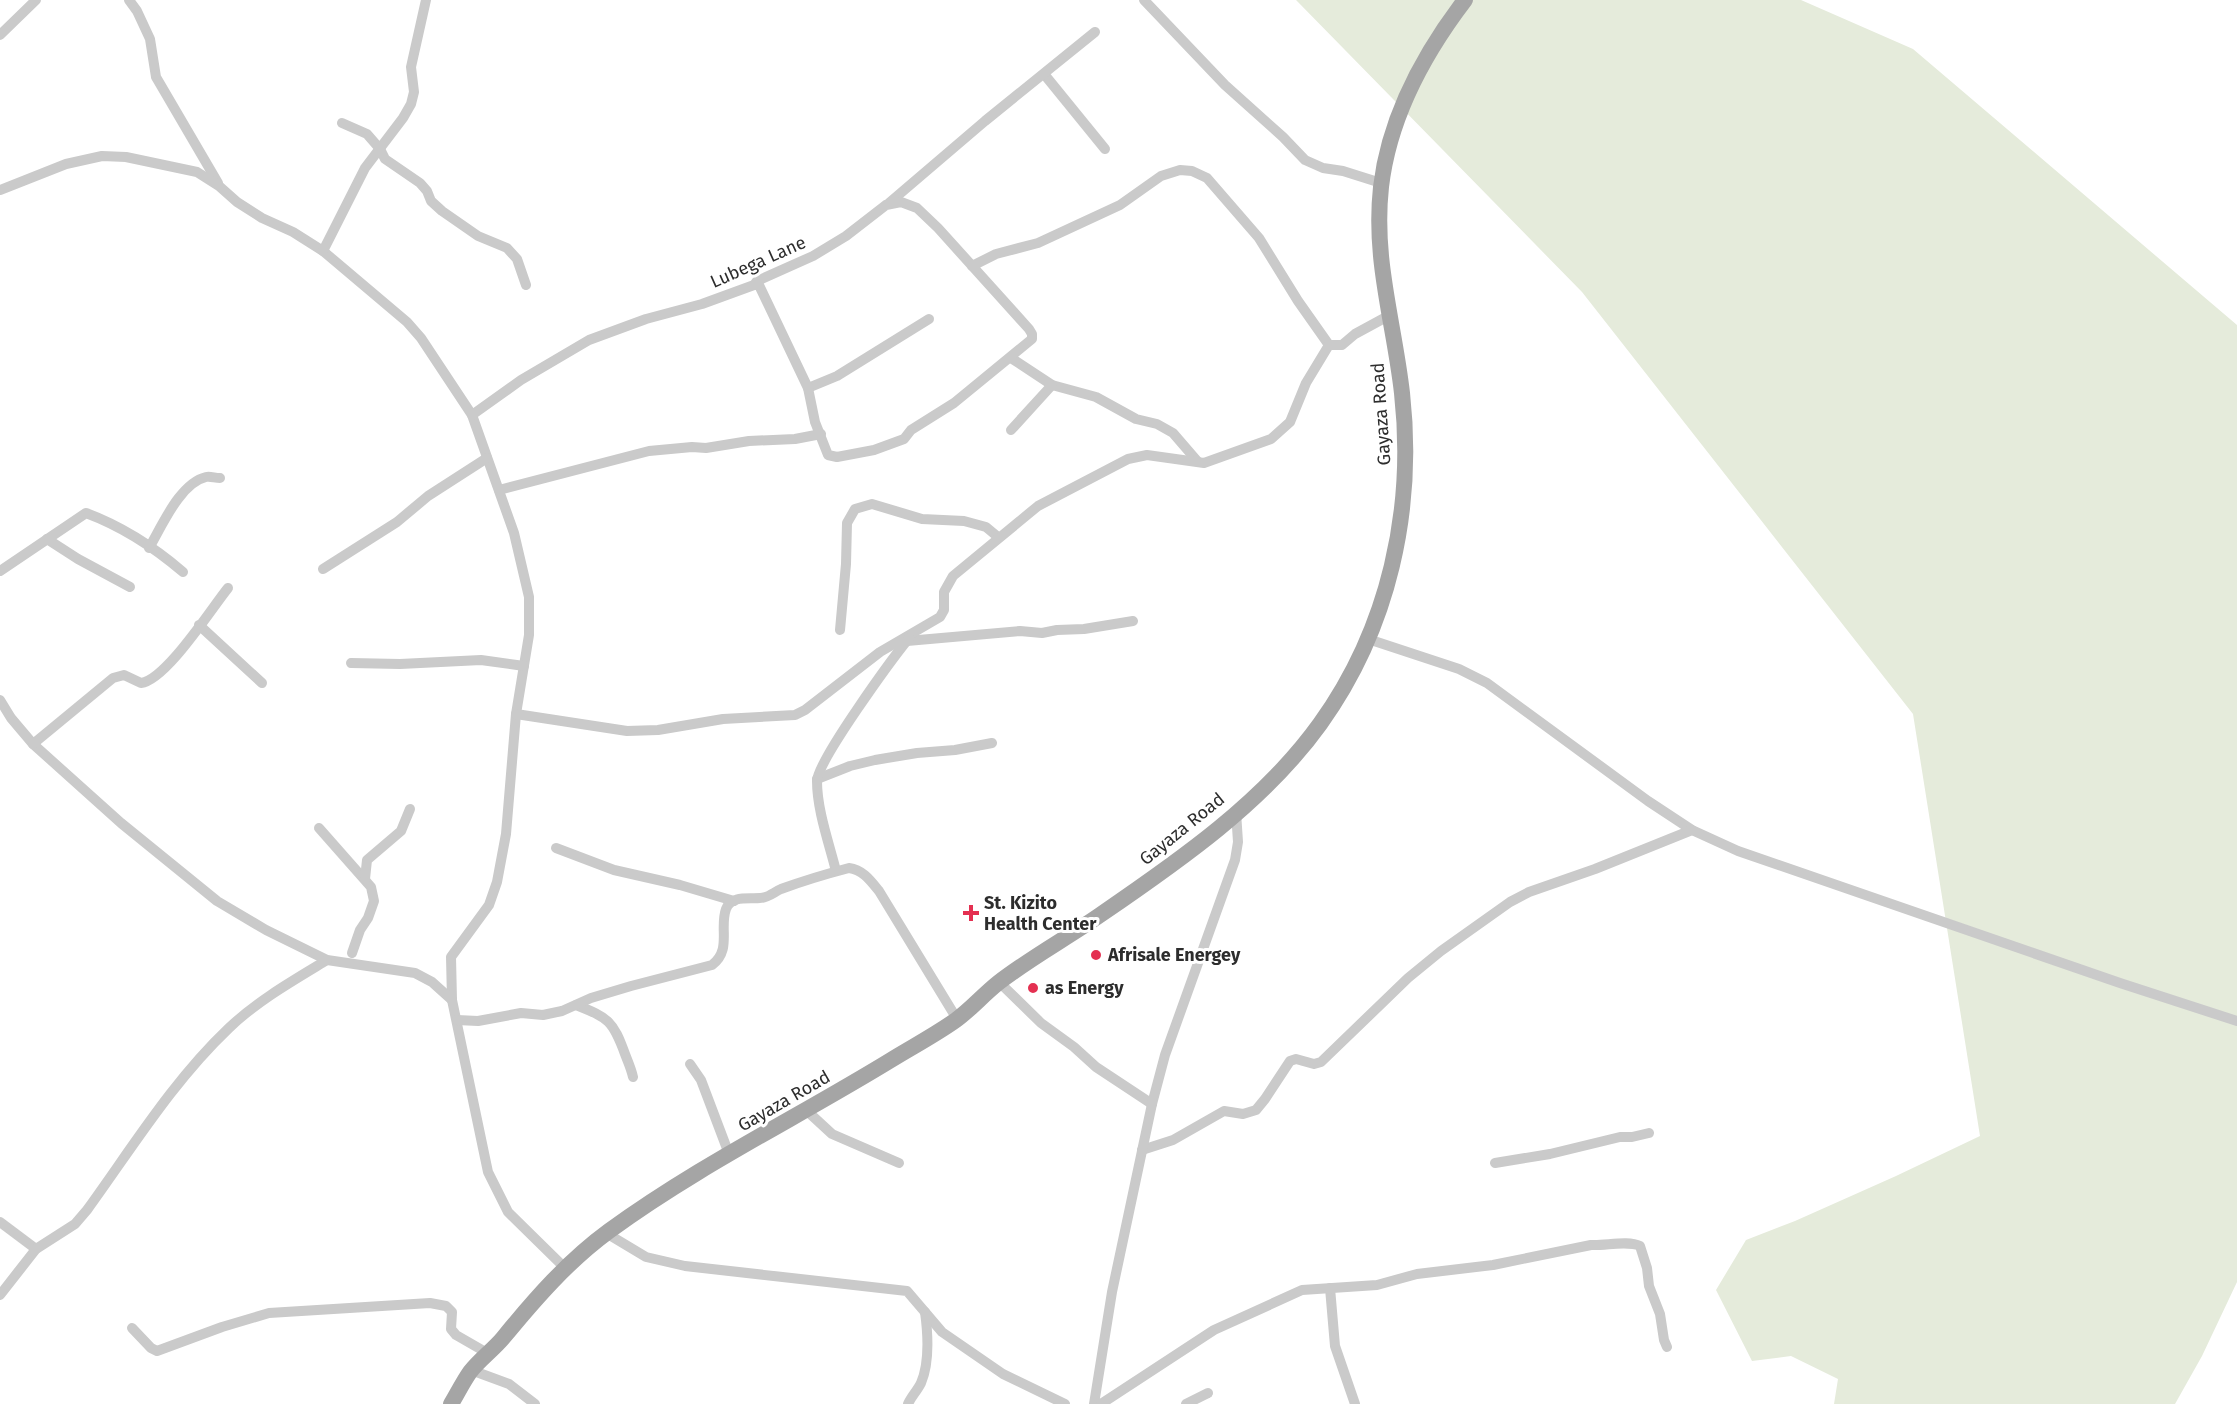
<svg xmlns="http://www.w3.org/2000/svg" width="2237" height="1404" font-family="'Fira Sans',sans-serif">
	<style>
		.green { fill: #e5ebdb }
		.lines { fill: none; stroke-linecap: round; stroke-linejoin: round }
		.minor { stroke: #cacaca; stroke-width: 10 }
		.primary { stroke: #a5a5a5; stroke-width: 16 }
		.poi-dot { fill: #e43051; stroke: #fff; stroke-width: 2 }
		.labels { text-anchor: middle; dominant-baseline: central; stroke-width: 6; stroke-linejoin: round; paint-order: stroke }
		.street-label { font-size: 18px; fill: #2d2d2d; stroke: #fff }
		.poi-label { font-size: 18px; font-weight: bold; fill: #2d2d2d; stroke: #fff; text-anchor: start }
	</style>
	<rect width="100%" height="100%" fill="#fff"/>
	<path class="green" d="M1296,0H1801L1913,49L2237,325V1282L2202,1356L2175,1404H1834L1838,1379L1791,1356L1752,1361L1716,1290L1746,1240L1795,1221L1896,1176L1980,1136L1913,714L1582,292Z"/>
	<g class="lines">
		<g class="minor">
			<path d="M129,0L137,11L150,39L156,77L218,183"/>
			<path d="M1144,0L1225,85L1283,137L1305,160L1323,168L1343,171L1381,183"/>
			<path d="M0,35L36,0"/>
			<path d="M1044,74L1105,149"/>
			<path d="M342,123L367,134L380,149L385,159L420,183L427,191L431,201L442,211L478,236L507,248L517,259L526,285"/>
			<path d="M0,190L66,164L102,156L126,157L197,172L219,186L237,202L262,218L293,232L323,251L407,322L421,338L472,415L514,533L529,597V635L516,714L506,834L497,882L489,905L451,957L452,1000L488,1172L508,1212L565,1268"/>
			<path d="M889,203L985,121L1095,32"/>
			<path d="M323,251L365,168L403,118L411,104L414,92L411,67L426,0"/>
			<path d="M972,266L996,254L1038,243L1120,205L1161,176L1180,170L1192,171L1207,178L1259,238L1298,301L1329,345"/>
			<path d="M1011,358L1052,385L1096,397L1136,419L1157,424L1173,433L1198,462"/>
			<path d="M808,388L837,376L929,319"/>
			<path d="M472,415L521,380L589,340L646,319L702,304L754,285L757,281L813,256L846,236L886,205L901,202L917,208L938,228L1029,329L1032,334V339L954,403L911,430L904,439L874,450L837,457L828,455L815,422L808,388L757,281"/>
			<path d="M1011,430L1052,385"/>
			<path d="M499,490L649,451L692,447L706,448L749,441L795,439L821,434"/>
			<path d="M47,539L78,559L130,587"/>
			<path d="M149,548C162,526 180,483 206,477C210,476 215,478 220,478"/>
			<path d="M323,569L397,522L428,496L487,458"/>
			<path d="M0,571L86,513C121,526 155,548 183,572"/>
			<path d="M199,625L262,683"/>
			<path d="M840,630L846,564L847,523L855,509L872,504L922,519L964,521L986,527L998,537"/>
			<path d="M1368,639L1459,669L1487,683L1648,801L1692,830L1738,851L2120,983L2237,1021"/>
			<path d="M907,641L1020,631L1042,633L1057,630L1084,629L1133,621"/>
			<path d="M351,663L400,664L481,660L524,666"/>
			<path d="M0,700L11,718L33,744L121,823L217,901L266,930L327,960L415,973L432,982L452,1000"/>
			<path d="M516,714L627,731L658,730L723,719L795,715L805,710L880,652L940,617L944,610V592L953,576L1038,506L1128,459L1147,455L1204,463L1271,439L1290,422L1306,383L1329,345H1342L1355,334L1390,315"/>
			<path d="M33,744L113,678L124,675L141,683C166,680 211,609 228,588"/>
			<path d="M817,779L850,766L875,760L917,753L955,750L992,743"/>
			<path d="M319,828L371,887L374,901L368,918L360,930L352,953"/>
			<path d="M556,848L614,870L680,885L734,901"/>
			<path d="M836,871C829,843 817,810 817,781C818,760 892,659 909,638"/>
			<path d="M365,879L367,860L401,831L410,809"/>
			<path d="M999,982L1041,1023L1074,1047L1096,1067L1152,1104"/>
			<path d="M576,1005C609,1018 613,1021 625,1054C628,1062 631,1068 633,1077"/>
			<path d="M457,1020L478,1021L521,1013L543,1015L562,1011L591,998L631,986L712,965C732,950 719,928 726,909C731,895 749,899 760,898C768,898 774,892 781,889C803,881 826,874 849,868C863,870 870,880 879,891L957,1019"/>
			<path d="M690,1064L701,1080L729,1154"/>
			<path d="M806,1110L832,1134L899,1163"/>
			<path d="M1142,1150L1173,1140L1224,1111L1243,1114L1256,1110L1265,1099L1290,1061L1296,1059L1314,1064L1321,1062L1408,978L1441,951L1510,902L1529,892L1595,869L1692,830"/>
			<path d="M1495,1163L1550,1154L1620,1137H1632L1649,1133"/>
			<path d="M0,1222L36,1249"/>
			<path d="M606,1233L646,1257L685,1266L907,1291L942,1332L1003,1374L1065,1404"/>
			<path d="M1330,1288L1335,1346L1355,1404"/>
			<path d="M0,1295L36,1249L75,1224L87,1210C132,1148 173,1081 229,1028C257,1001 294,980 327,960"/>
			<path d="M132,1328L151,1348L157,1351L222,1327L269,1313L430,1303L446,1306L452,1312L451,1329L456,1335L489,1354"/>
			<path d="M471,1370L509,1384L535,1404"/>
			<path d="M908,1404C911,1397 917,1391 921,1383C930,1362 928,1334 925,1312"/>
			<path d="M1094,1404L1112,1292L1152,1104L1165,1055L1235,860L1238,842L1236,812"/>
			<path d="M1101,1404L1214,1330L1302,1290L1377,1285L1417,1274L1493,1265L1591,1245C1605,1246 1628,1240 1640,1246L1647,1268L1649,1286L1660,1314L1664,1340L1667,1347"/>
			<path d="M1186,1404L1208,1393"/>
		</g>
		<path class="primary" d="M451,1404C457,1394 463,1382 470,1372C479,1360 493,1350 503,1338C535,1299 568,1261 609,1231C698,1166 798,1117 891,1060C912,1047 935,1035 956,1020C971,1009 983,995 998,983C1030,958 1067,938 1100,915C1179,861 1264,802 1320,724C1389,628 1415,510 1402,393C1394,322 1373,260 1381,187C1389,118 1423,55 1465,0"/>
	</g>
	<g class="poi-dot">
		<path d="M968 904h6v6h6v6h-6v6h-6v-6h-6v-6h6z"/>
		<circle cx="1096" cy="955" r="6"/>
		<circle cx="1033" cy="988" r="6"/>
	</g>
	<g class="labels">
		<g class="street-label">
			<text transform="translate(758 262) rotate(-24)">Lubega Lane</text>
			<text transform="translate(1381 414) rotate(-94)">Gayaza Road</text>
			<text transform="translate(1182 829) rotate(-39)">Gayaza Road</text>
			<text transform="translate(784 1101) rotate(-30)">Gayaza Road</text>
		</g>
		<g class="poi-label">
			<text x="984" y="903">St. Kizito<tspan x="984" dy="21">Health Center</tspan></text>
			<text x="1108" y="955">Afrisale Energey</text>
			<text x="1045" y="988">as Energy</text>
		</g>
	</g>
</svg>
